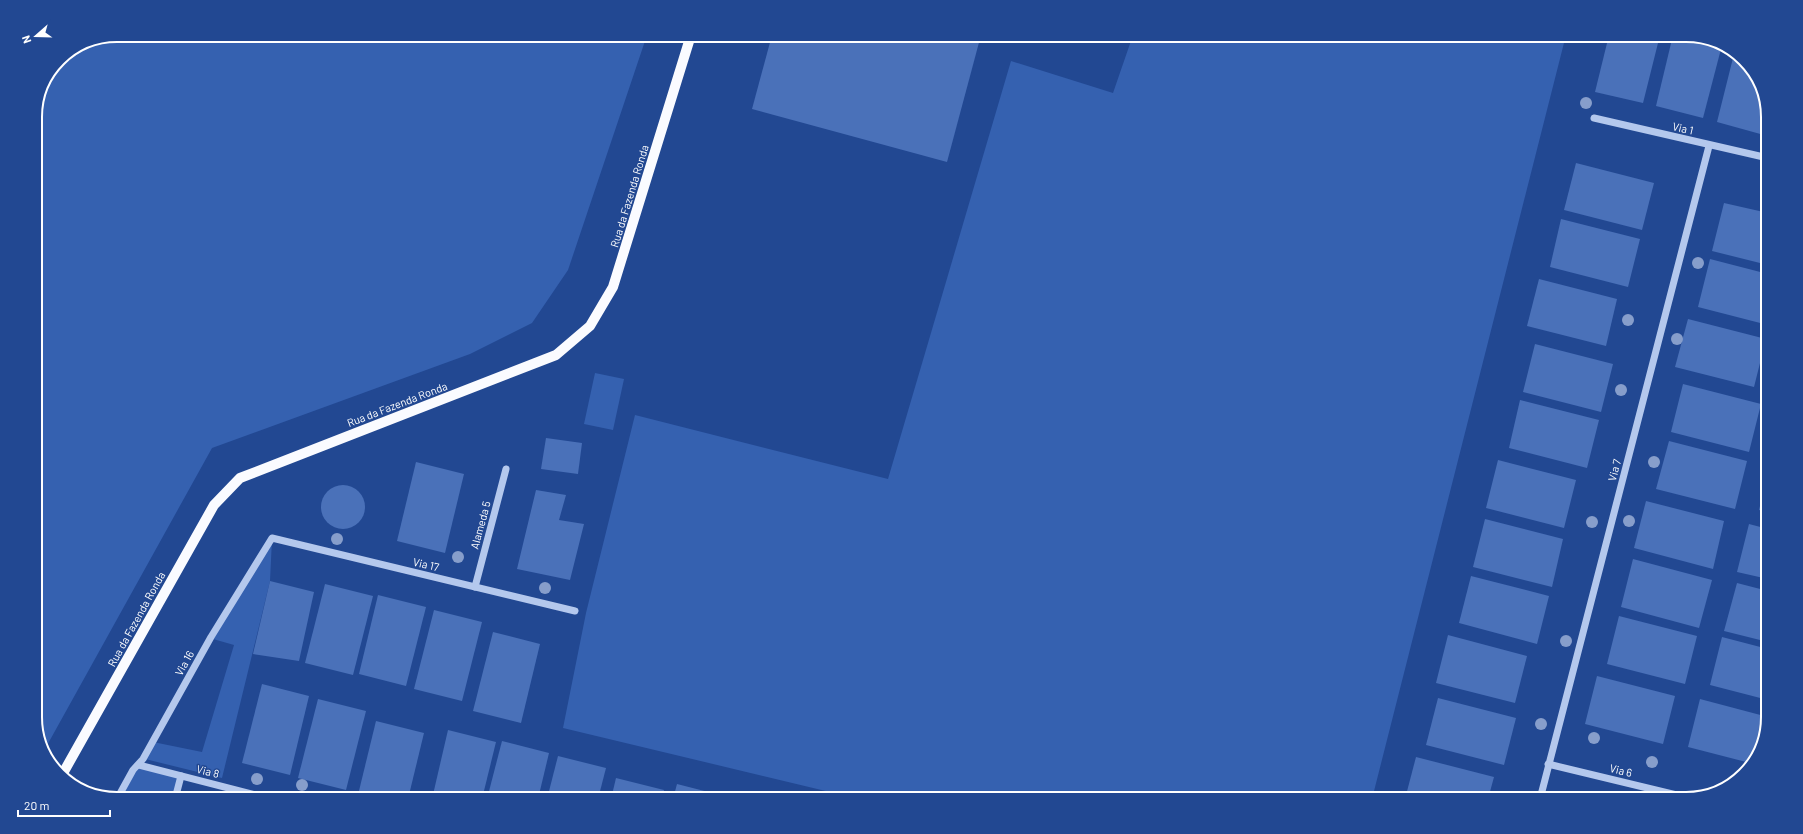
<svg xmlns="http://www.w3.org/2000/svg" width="1803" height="834" font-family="Barlow,sans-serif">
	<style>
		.green { fill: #3561b0 }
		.building { fill: #4a71b9 }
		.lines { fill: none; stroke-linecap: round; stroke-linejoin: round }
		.minor { stroke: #b4c8ed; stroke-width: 7 }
		.major { stroke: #fafbff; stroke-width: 10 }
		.tree { fill: #879ecb }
		.labels { text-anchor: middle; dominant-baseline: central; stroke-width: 3; stroke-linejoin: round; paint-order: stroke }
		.street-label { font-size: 11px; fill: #fff; stroke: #224892 }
		.rim { fill: none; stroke: #fff; stroke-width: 2 }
	</style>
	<rect width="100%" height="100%" fill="#224892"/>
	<g class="green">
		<path d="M117,35H647L568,270L532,323L470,354L212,448L45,749L35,723V112L41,85L59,59L86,41Z"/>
		<path d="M1133,35H1566L1372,799H859L563,728L586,613L635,415L888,479L1011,61L1113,93Z"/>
		<path d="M595,373L624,379L613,430L584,424Z"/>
		<path d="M272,539L270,581L222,778L145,759L153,742L202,752L234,645L213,639Z"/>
		<path d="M136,767L180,776L174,799H117Z"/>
	</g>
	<g class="building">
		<path d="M772,35H981L947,162L752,109Z"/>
		<path d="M1609,35H1660L1643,103L1595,92Z"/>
		<path d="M1673,35H1686L1718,41L1722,45L1703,118L1656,106Z"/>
		<path d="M1734,54L1754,71L1768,112V121L1764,135L1717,122Z"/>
		<path d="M1576,163L1654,183L1642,230L1564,210Z"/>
		<path d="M1724,203L1768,213V265L1712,251Z"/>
		<path d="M1561,219L1640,239L1628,287L1550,267Z"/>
		<path d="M1710,259L1768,274V325L1698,307Z"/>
		<path d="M1539,279L1617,299L1606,346L1527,326Z"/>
		<path d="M1688,319L1766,339L1754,387L1675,367Z"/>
		<path d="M1535,344L1613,364L1601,412L1523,392Z"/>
		<path d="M1683,384L1761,404L1749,452L1671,432Z"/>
		<path d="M1520,400L1599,420L1587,468L1509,448Z"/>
		<path d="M546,438L582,443L578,474L541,469Z"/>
		<path d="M1669,441L1747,461L1735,509L1656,489Z"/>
		<path d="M1498,460L1576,480L1564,528L1486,508Z"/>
		<path d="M416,462L464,474L445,553L397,541Z"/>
		<path d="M1767,477L1768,478V512L1759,510Z"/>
		<circle cx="343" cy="507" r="22"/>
		<path d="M536,490L566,495L559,520L584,524L570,580L517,569Z"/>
		<path d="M1646,501L1724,521L1713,569L1634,548Z"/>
		<path d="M1485,519L1563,539L1552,587L1473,567Z"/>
		<path d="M1749,524L1768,529V579L1737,572Z"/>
		<path d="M1633,559L1712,580L1699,628L1621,607Z"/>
		<path d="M1471,576L1549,596L1537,644L1459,623Z"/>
		<path d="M270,581L314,592L299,661L253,654Z"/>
		<path d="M1737,583L1768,591V642L1724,631Z"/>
		<path d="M325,584L373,596L353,675L305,663Z"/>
		<path d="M378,595L426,607L406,686L359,674Z"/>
		<path d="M434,610L482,622L462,701L414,689Z"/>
		<path d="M1619,616L1697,636L1685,684L1607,664Z"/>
		<path d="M493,632L540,644L521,723L473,711Z"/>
		<path d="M1448,635L1527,656L1515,703L1436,683Z"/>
		<path d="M1722,637L1768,649V700L1710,685Z"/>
		<path d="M1597,676L1675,696L1663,744L1585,724Z"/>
		<path d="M262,684L309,696L290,775L242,763Z"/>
		<path d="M1438,698L1516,718L1504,765L1426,745Z"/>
		<path d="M318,699L366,711L346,790L298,778Z"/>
		<path d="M1700,699L1768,717L1762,749L1750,763L1688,747Z"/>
		<path d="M376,721L424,733L408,799H357Z"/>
		<path d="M448,730L496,742L482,799H432Z"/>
		<path d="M502,741L549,753L538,799H487Z"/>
		<path d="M558,756L606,768L598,799H547Z"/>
		<path d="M1416,757L1494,777L1488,799H1405Z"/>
		<path d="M616,778L664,790L662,799H611Z"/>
		<path d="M677,784L724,796V799H673Z"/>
	</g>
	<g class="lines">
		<g class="minor">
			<path d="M1594,118L1768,158"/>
			<path d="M475,587L506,469"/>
			<path d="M1548,764L1689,798"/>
			<path d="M139,765L271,799"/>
			<path d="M117,799L133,770L143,759L211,637L272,538L575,611"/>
			<path d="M175,799L181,776"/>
			<path d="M1540,799L1709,146"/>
		</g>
		<path class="major" d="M62,775L214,505L240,478L556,355L590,326L613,287L691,35"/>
	</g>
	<g class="tree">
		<circle cx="1586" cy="103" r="6"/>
		<circle cx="1698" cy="263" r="6"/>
		<circle cx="1628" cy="320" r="6"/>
		<circle cx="1677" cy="339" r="6"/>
		<circle cx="1621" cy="390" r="6"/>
		<circle cx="1654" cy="462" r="6"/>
		<circle cx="1629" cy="521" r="6"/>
		<circle cx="1592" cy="522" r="6"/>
		<circle cx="337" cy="539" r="6"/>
		<circle cx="458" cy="557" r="6"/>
		<circle cx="545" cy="588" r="6"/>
		<circle cx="1566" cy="641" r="6"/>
		<circle cx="1541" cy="724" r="6"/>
		<circle cx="1594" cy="738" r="6"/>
		<circle cx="1652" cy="762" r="6"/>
		<circle cx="257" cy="779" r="6"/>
		<circle cx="302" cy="785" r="6"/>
	</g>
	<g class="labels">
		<g class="street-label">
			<text transform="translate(1683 128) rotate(13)">Via 1</text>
			<text transform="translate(629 196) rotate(-73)">Rua da Fazenda Ronda</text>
			<text transform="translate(397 404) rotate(-21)">Rua da Fazenda Ronda</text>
			<text transform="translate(1614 470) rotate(-75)">Via 7</text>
			<text transform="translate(480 525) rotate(-75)">Alameda 5</text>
			<text transform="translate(426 564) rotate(13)">Via 17</text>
			<text transform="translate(136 619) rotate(-61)">Rua da Fazenda Ronda</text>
			<text transform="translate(184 663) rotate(-61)">Via 16</text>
			<text transform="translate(1621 770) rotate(13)">Via 6</text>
			<text transform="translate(208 771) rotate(14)">Via 8</text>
		</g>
	</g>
	<path d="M0 0H1803V834H0ZM117 42H1686A75 75 0 0 1 1761 117V717A75 75 0 0 1 1686 792H117A75 75 0 0 1 42 717V117A75 75 0 0 1 117 42Z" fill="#224892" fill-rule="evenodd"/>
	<path class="rim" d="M117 42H1686A75 75 0 0 1 1761 117V717A75 75 0 0 1 1686 792H117A75 75 0 0 1 42 717V117A75 75 0 0 1 117 42Z"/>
	<g transform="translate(36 36) rotate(250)" stroke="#224892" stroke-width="3" paint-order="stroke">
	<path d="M0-3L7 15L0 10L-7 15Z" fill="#ffffff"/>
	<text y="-6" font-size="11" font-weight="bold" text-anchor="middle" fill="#ffffff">N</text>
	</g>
	<path d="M18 810v6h92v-6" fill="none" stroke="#ffffff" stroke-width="2"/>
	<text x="24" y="810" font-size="12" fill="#ffffff" stroke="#224892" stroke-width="3" paint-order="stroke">20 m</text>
</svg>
